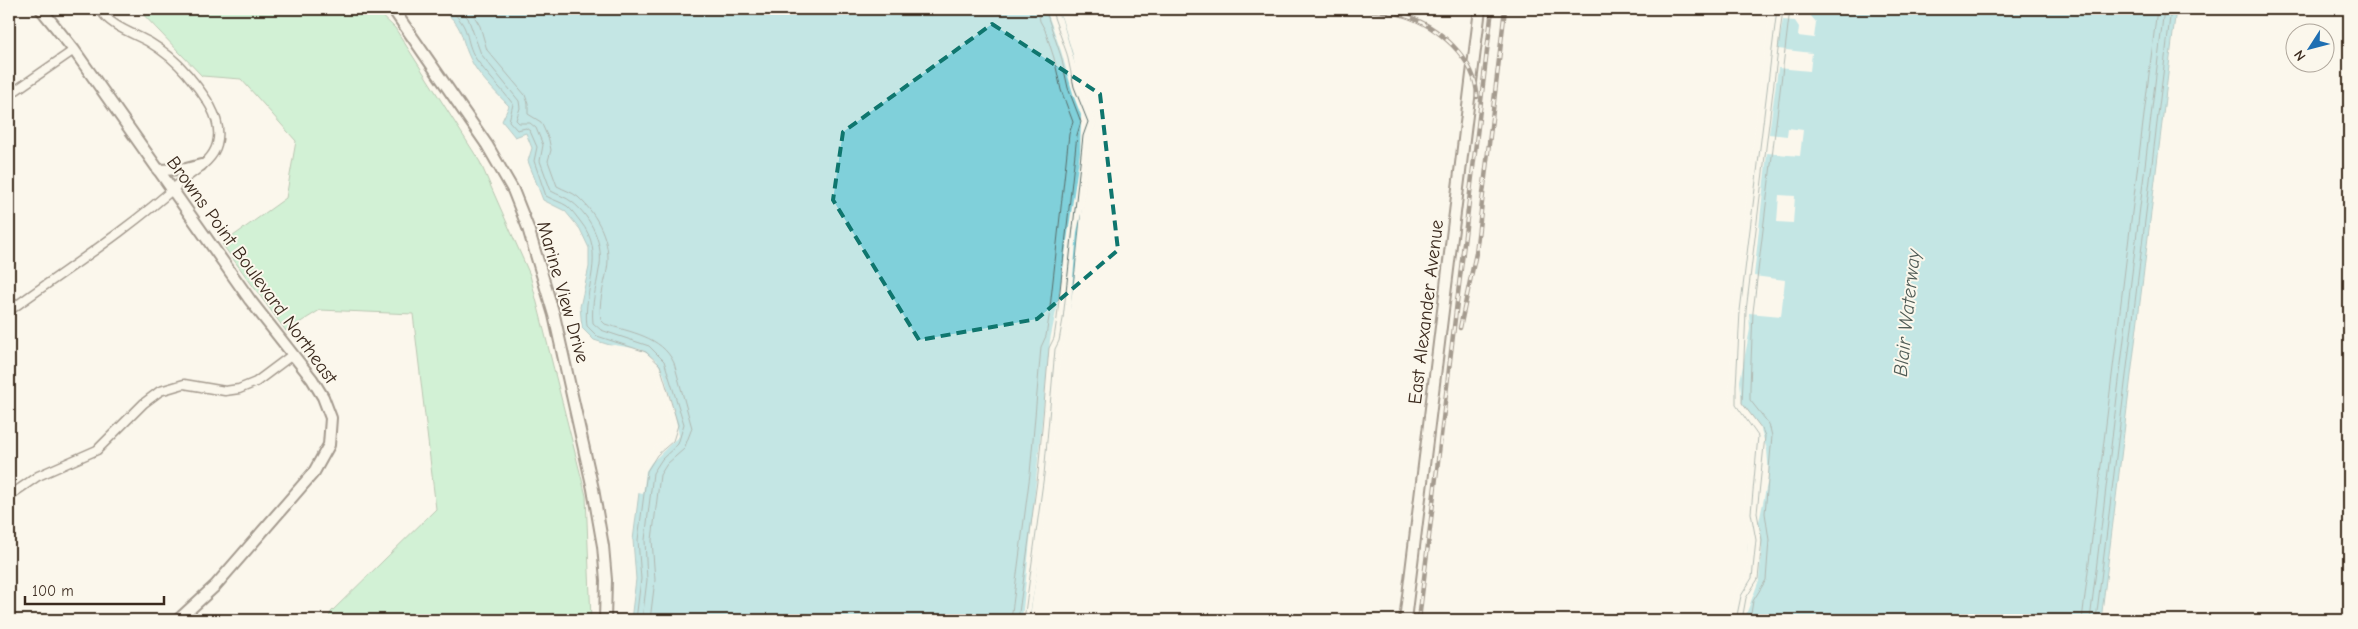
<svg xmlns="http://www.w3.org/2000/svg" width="2358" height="629" font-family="'Comic Neue',sans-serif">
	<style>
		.green { fill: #9fe9b8; stroke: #6d8a6b }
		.water { fill: #80d0da; stroke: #648e8f }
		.pier { fill: #fbf7ec }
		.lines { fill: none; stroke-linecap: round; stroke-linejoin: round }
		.shore { stroke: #576c69; stroke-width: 1 }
		.street-casing { stroke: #3b2a1e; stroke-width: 11 }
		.secondary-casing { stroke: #3b2a1e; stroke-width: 14 }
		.street { stroke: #fbf7ec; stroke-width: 8 }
		.secondary { stroke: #fbf7ec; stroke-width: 10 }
		.rail-casing { stroke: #3b2a1e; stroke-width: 4.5 }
		.rail { stroke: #fbf7ec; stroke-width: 2.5; stroke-dasharray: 8; stroke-linecap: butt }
		.marked { fill: none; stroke: #0f766e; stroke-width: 4; stroke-dasharray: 10 6; stroke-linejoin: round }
		.labels { text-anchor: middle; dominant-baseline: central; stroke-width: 4; stroke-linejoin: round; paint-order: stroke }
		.street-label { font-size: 19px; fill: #3b2a1e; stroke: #fbf7ec }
		.water-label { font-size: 20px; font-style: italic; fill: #505c56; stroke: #fbf7ec }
	</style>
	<rect width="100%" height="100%" fill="#fbf7ec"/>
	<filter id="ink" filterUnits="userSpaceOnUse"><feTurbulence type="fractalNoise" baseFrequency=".02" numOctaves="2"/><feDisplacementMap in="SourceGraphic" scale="10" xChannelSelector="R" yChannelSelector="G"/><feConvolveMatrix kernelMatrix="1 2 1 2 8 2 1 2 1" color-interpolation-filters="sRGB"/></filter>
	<g filter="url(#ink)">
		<path class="green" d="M138,9H375L395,28L480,162L530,275L586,496L591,620H328L331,612L436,509L413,314L320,310L286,331L222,244L286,198L296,141L241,79L202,76Z"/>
		<g class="water">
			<path d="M442,9H1056L1058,16L1061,17L1072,53L1088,136L1075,270L1068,320L1060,350L1037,567L1029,620H631L636,579L633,540L642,469L669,438L673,426L656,369L644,356L594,340L582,328L580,307L589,267V248L580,229L565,211L543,200L528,161L532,148L526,133L515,137L502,121L509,106C496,92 478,76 470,58C458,32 466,30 442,9Z"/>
			<path d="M1772,9H2176L2101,620H1731L1747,577L1753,435L1731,407Z"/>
		</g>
		<g class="pier">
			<path d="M1046,9H1056L1058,16L1061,17L1081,85L1096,123L1090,137L1083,205L1077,232L1068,337L1062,350L1044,530L1029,620H1022L1050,340L1058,302L1080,152L1081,115L1074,97L1061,51Z"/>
			<path d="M1769,9H1805L1816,22L1814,38L1798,36L1799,27L1795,21L1783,20L1778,49L1812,53L1810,71L1778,68L1769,134L1787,136L1788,128L1803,130L1800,156L1767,153L1754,276L1785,280L1781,316L1749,313L1750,329L1740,381L1741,394L1742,403L1760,426L1767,450L1769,474L1759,522L1762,548L1759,580L1744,620H1728L1733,593L1745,577L1748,541L1743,513L1751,436L1728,406L1732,310Z"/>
			<path d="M1779,195L1795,196L1793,223L1777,222Z"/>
			<path d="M614,345L640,349L656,360L664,374L675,415L679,436L651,463L646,471L643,494L638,493L640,468L651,450L667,436L671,426L654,370L643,358L605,346Z"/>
		</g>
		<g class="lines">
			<g class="shore">
				<path d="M449,9C473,29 463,38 476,59C487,75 501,88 513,104L509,121L517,130L526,128L530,131L537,147L534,161L546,196C553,200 561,202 567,206C572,210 576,216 580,221C608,255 582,288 587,326L597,336L646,352L660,365L678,425L673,441L657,455L647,471L638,540L641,579L636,620"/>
				<path d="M459,9L468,18L481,54L519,101L520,108L516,120L519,123H530L536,128L543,145L540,161L551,191C558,195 566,197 572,202C591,216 605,246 599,270C596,289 591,304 593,323L601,330L649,346L664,361L684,424L678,444L662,459L653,473L645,540L647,580L642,620"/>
				<path d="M470,9L480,26L487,50L525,95L528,103V114L541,122L549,140L551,150L548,161L557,186C564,190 572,192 578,197C598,215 612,243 607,270C604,287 598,302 601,320L605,324C629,332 662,336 674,363L692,428L684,449L667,464L660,475L652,540L655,580L650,620"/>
				<path d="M1011,620L1030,474L1041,347L1046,336L1049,317L1069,134L1073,122L1061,90L1054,58L1045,30L1040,21L1038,9"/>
				<path d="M1018,620L1038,474L1049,348L1054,338L1057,318L1077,135L1081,122L1068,88L1061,56L1045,9"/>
				<path d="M1024,620L1044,475L1055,349L1059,341L1063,319L1083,136L1088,122L1074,87L1067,54L1051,9"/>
				<path d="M1736,620L1741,596L1752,578L1756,540L1751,513L1758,436L1736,405V387L1740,311L1777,9"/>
				<path d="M1742,620L1746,598L1758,579L1762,540L1757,513L1765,436L1762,429L1742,403L1746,311L1783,9"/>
				<path d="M1750,620L1753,601L1766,580L1769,540L1765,513L1772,436L1769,424L1750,400V387L1753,312L1790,9"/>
				<path d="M2082,620L2157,9"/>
				<path d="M2090,620L2164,9"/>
				<path d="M2096,620L2171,9"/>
			</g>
			<g class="street-casing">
				<g id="street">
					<path d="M9,95L74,50"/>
					<path d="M9,311C67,269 128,230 181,182C194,171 213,161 217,144C224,118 202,92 187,74C176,61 164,51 149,42C133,33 109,26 100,9"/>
					<path d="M9,496L38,476L97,450L144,403L160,391L184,384L225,391L239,389L256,382L292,355"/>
				</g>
			</g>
			<g class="secondary-casing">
				<g id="secondary">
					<path d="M41,9L74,50L250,300L312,379L323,397L331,418L329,445L314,472L215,586L178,620"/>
					<path d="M393,9L487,145L513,190L528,228L554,315L593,489L603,546L606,580L605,620"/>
					<path d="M158,170L186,169L201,165"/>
					<path d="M1405,620L1480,9"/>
				</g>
			</g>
			<use href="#street" class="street"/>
			<use href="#secondary" class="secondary"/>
			<g class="rail-casing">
				<g id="rail">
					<path d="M1357,9C1372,11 1389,11 1403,15C1437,25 1477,59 1477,97"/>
					<path d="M1460,328L1476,253L1505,9"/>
					<path d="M1419,620L1492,9"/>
				</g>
			</g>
			<use href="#rail" class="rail"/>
		</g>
	</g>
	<path d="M0 0H2358V629H0ZM992,24L1100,94L1118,250L1037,319L919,340L833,200L843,132Z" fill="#fbf7ec" fill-opacity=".55" fill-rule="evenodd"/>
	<path class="marked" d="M992,24L1100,94L1118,250L1037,319L919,340L833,200L843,132Z"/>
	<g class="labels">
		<g class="street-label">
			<text transform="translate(252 270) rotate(54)">Browns Point Boulevard Northeast</text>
			<text transform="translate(563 292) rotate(74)">Marine View Drive</text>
			<text transform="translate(1426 312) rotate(-83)">East Alexander Avenue</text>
		</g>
		<g class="water-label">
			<text transform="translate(1907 313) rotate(-84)">Blair Waterway</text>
		</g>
	</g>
	<rect width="2358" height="629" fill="none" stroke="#fbf7ec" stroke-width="30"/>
	<rect x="15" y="15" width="2328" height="599" fill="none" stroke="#3b2a1e" stroke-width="2" filter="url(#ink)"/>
	<g transform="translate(2310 48) rotate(234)"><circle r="24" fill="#fbf7ec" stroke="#aea59a"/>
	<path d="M0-4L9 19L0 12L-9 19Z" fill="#1f6fb2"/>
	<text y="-8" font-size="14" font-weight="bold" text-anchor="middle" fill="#3b2a1e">N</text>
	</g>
	<path d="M25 596v8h139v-8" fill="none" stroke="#3b2a1e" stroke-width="2.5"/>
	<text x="32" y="596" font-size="15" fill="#3b2a1e" stroke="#fbf7ec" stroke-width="4" paint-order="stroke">100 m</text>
</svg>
